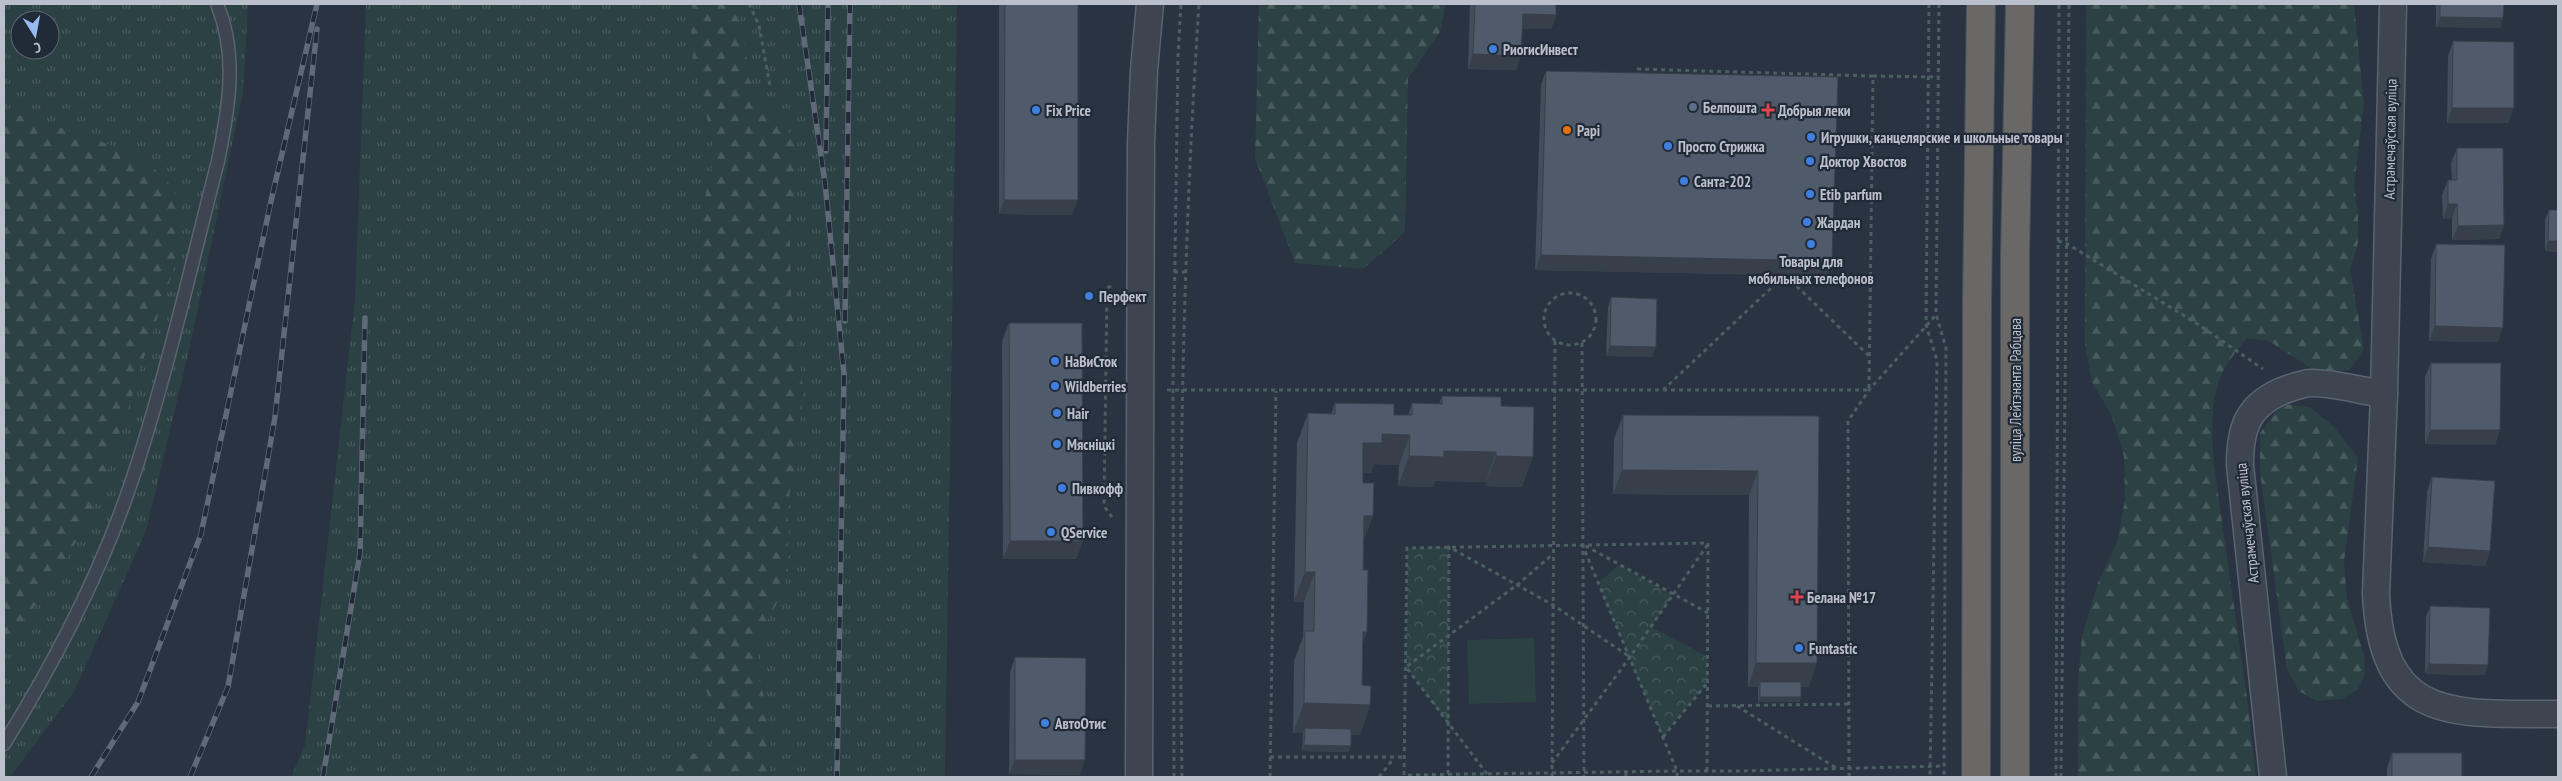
<svg xmlns="http://www.w3.org/2000/svg" width="2562" height="781" font-family="'PT Sans Narrow',sans-serif">
	<style>
		.grass { fill: url(#grass-tufts); fill-rule: evenodd }
		.forest { fill: url(#forest-firs) }
		.park { fill: url(#park-crowns) }
		.pitch { fill: #2c4143 }
		.lines { fill: none; stroke-linecap: round; stroke-linejoin: round }
		.service-casing { stroke: #5b636f; stroke-width: 15 }
		.minor-casing { stroke: #5b636f; stroke-width: 29 }
		.trunk-casing { stroke: #47505c; stroke-width: 30 }
		.path { stroke: #4b5e61; stroke-width: 3; stroke-dasharray: 4 4; stroke-linecap: butt }
		.service { stroke: #3d4551; stroke-width: 12 }
		.minor { stroke: #3d4551; stroke-width: 26 }
		.trunk { stroke: #696866; stroke-width: 28 }
		.rail-casing { stroke: #5f6978; stroke-width: 5.5 }
		.rail { stroke: #212a37; stroke-width: 4; stroke-dasharray: 11; stroke-linecap: butt }
		.wall { fill: #444d5b }
		.shaded-wall { fill: #373f4a }
		.building { fill: #4f5a6a; stroke: #373f4a }
		.shop-dot { fill: #3f7fe0; stroke: #212a37; stroke-width: 2 }
		.service-dot { fill: #5c6f8a; stroke: #212a37; stroke-width: 2 }
		.health-dot { fill: #e0444e; stroke: #212a37; stroke-width: 2 }
		.food-dot { fill: #e8710a; stroke: #212a37; stroke-width: 2 }
		.labels { text-anchor: middle; dominant-baseline: central; stroke-width: 4.5; stroke-linejoin: round; paint-order: stroke }
		.poi-label { font-size: 15px; font-weight: bold; fill: #bac0cb; stroke: #212a37; text-anchor: start }
		.street-label { font-size: 15px; fill: #bac0cb; stroke: #212a37 }
	</style>
	<defs>
		<pattern id="grass-tufts" width="24" height="20" patternUnits="userSpaceOnUse" patternTransform="scale(1.25)"><rect width="24" height="20" fill="#2c4143"/><path d="M3 7l-1-3M5 7V3M7 7l1-3M15 17l-1-3M17 17v-4M19 17l1-3" fill="none" stroke="#485b5d"/></pattern>
		<pattern id="forest-firs" width="22" height="20" patternUnits="userSpaceOnUse" patternTransform="scale(1.25)"><rect width="22" height="20" fill="#2c4143"/><path d="M5 1l3.5 6h-7zM16 11l3.5 6h-7z" fill="#485b5d"/></pattern>
		<pattern id="park-crowns" width="20" height="18" patternUnits="userSpaceOnUse" patternTransform="scale(1.25)"><rect width="20" height="18" fill="#2c4143"/><path d="M2 6a3 3 0 1 1 6 0M12 15a3 3 0 1 1 6 0" fill="none" stroke="#485b5d"/></pattern>
	</defs>
	<rect width="100%" height="100%" fill="#293341"/>
	<g class="grass">
		<path d="M4,4H248L243,92L190,346L146,531L74,692L10,777H4ZM20,20H50V50H20Z"/>
		<path d="M366,4H957L945,777H291L305,745L355,299Z"/>
	</g>
	<g class="forest">
		<path d="M693,4H737L743,28L749,79L759,96L788,130L797,148L798,172L790,225V258L792,317L798,337L803,391L798,448L788,503V574L780,598L767,620L758,644L757,672L767,707L771,744L770,777H658L666,766L678,759L704,750L716,740L720,726L718,711L693,667L687,648L688,601L697,526L700,253L706,191L714,157L712,133L699,89L693,51L690,20Z"/>
		<path d="M1259,4H1446L1440,32L1408,78L1405,232L1363,269L1295,263L1255,158Z"/>
		<path d="M2086,4H2354L2364,103L2354,185L2358,212V243L2350,269L2364,349L2349,370L2318,373L2269,341L2247,338C2240,347 2232,356 2226,366C2209,392 2212,436 2214,465L2247,698L2256,777H2078V679L2082,636L2098,582L2117,542L2125,500L2124,456L2111,414L2092,382L2085,344Z"/>
		<path d="M4,111C51,126 141,145 170,185C180,198 182,220 180,236C175,274 159,312 147,348C128,407 112,470 84,526C63,570 31,609 4,649Z"/>
		<path d="M2282,404L2310,407L2334,427L2358,458L2344,561L2347,599L2364,655L2365,674L2358,689L2342,699L2317,701L2299,691L2287,670L2260,472V433Z"/>
	</g>
	<g class="park">
		<path d="M1449,547V725L1406,667L1407,548Z"/>
		<path d="M1619,565L1673,595L1651,627L1708,657V682L1663,737L1598,583Z"/>
	</g>
	<path class="pitch" d="M1534,638L1536,702L1469,704L1467,640Z"/>
	<g class="lines">
		<g class="service-casing">
			<path id="service" d="M4,744C58,657 106,563 137,465C169,365 192,262 218,161C229,107 238,55 217,4"/>
		</g>
		<g class="minor-casing">
			<g id="minor">
				<path d="M2393,4L2384,394L2376,594C2382,725 2456,713 2558,714"/>
				<path d="M1139,777L1141,143L1144,70L1150,4"/>
				<path d="M2273,777L2240,465C2240,429 2247,406 2282,391C2291,388 2302,383 2312,383C2335,383 2361,391 2384,394"/>
			</g>
		</g>
		<g class="trunk-casing">
			<g id="trunk">
				<path d="M1976,777L1977,303L1981,4"/>
				<path d="M2015,777V255L2020,4"/>
			</g>
		</g>
		<g class="path">
			<path d="M749,4L759,25L770,86"/>
			<path d="M1929,4L1926,325L1937,360L1930,777"/>
			<path d="M1939,4L1936,314L1946,348L1944,777"/>
			<path d="M1873,76L1939,77"/>
			<path d="M2058,241L2066,243L2196,323L2263,369"/>
			<path d="M1174,272H1186"/>
			<circle cx="1570" cy="319" r="26"/>
			<path d="M1582,343L1584,777"/>
			<path d="M1167,390H1869L1873,76L1638,69L1637,76"/>
			<path d="M1663,390L1785,275L1869,356"/>
			<path d="M1112,517L1104,506L1107,288L1113,285"/>
			<path d="M1708,706L1849,704"/>
			<path d="M1737,706L1836,768"/>
			<path d="M1663,737L1708,682"/>
			<path d="M1270,757H1404"/>
			<path d="M1552,763L1630,657L1708,544"/>
			<path d="M1707,771L1708,543L1407,548L1404,775L1677,771H1739L1944,766"/>
			<path d="M1448,774L1449,547L1553,605L1630,657"/>
			<path d="M1487,774L1406,667L1517,585L1552,555"/>
			<path d="M1174,777L1173,390L1178,56L1181,4"/>
			<path d="M1182,777C1178,519 1182,261 1199,4"/>
			<path d="M1270,777L1276,391"/>
			<path d="M1379,777L1394,758"/>
			<path d="M1552,777L1555,340"/>
			<path d="M1626,777V772"/>
			<path d="M1677,777V771L1582,544L1708,613"/>
			<path d="M1849,777L1848,421L1869,390L1936,315"/>
			<path d="M2056,777L2059,4"/>
			<path d="M2061,777L2069,4"/>
		</g>
		<use href="#service" class="service"/>
		<use href="#minor" class="minor"/>
		<use href="#trunk" class="trunk"/>
		<g class="rail-casing">
			<g id="rail">
				<path d="M799,4L825,183L844,374L837,777"/>
				<path d="M826,151L828,4"/>
				<path d="M845,321L850,4"/>
				<path d="M91,777L138,702L201,534L271,201L317,4"/>
				<path d="M190,777L228,687L275,417L317,29"/>
				<path d="M323,777L360,553L365,318"/>
			</g>
		</g>
		<use href="#rail" class="rail"/>
	</g>
	<g class="wall">
		<path d="M1000,4H1078L1072,215L999,214V6Z"/>
		<path d="M1470,4H1556V15L1551,29H1522L1521,56L1516,70L1468,69Z"/>
		<path d="M2436,4H2504L2503,18L2500,28L2436,27Z"/>
		<path d="M2453,41L2508,123H2447L2448,56Z"/>
		<path d="M1546,71L1832,261L1827,276L1535,270L1541,85Z"/>
		<path d="M2457,148L2504,225L2499,239L2452,240V218L2443,219L2442,195L2448,180H2452L2451,163Z"/>
		<path d="M2549,210L2558,252L2545,251V220Z"/>
		<path d="M2436,244L2498,342L2429,341L2431,259Z"/>
		<path d="M1611,297L1652,357L1606,356L1608,307Z"/>
		<path d="M1009,323L1083,541L1076,559H1003L1002,341Z"/>
		<path d="M2431,363L2500,430L2495,445L2425,444V377Z"/>
		<path d="M1442,396L1501,406L1522,487L1485,486L1486,482L1435,481L1433,487L1398,486L1399,465L1374,464L1371,473H1363L1364,543L1362,685L1370,705L1360,735L1351,734L1349,752L1302,751L1303,733H1293L1294,661L1303,637L1304,602H1294L1297,443L1308,413L1331,414L1335,403L1394,415H1408L1412,403L1439,404Z"/>
		<path d="M1623,415L1819,416L1809,687H1801L1800,702H1758V687H1748L1749,495L1613,494L1614,439Z"/>
		<path d="M2432,477L2490,551L2485,566L2423,562L2427,492Z"/>
		<path d="M2430,606L2485,675L2425,674L2426,617Z"/>
		<path d="M2558,642V686H2557Z"/>
		<path d="M1015,657L1080,775L1009,774L1010,672Z"/>
		<path d="M2392,753L2462,777H2387V768Z"/>
	</g>
	<g class="shaded-wall">
		<path d="M1523,14L1556,15L1551,29H1517Z"/>
		<path d="M2440,17L2503,18L2500,28L2436,27Z"/>
		<path d="M1473,54L1521,56L1516,70L1468,69Z"/>
		<path d="M2452,108H2514L2508,123H2447Z"/>
		<path d="M1004,200H1078L1072,215L999,214Z"/>
		<path d="M2448,204H2457L2452,218L2443,219Z"/>
		<path d="M2504,225L2499,239L2452,240L2458,226Z"/>
		<path d="M2548,241H2558V252L2545,251Z"/>
		<path d="M1541,255L1832,261L1827,276L1535,270Z"/>
		<path d="M2435,326L2503,328L2498,342L2429,341Z"/>
		<path d="M1610,346L1656,347L1652,357L1606,356Z"/>
		<path d="M2430,430H2500L2495,445L2425,444Z"/>
		<path d="M1382,434L1410,435L1399,465L1374,464L1371,473H1353L1363,443Z"/>
		<path d="M1444,451L1496,452L1486,482L1435,481L1433,487L1398,486L1409,456Z"/>
		<path d="M1496,456L1533,457L1522,487L1485,486Z"/>
		<path d="M1622,470L1758,471L1749,495L1613,494Z"/>
		<path d="M1364,516H1373L1362,546Z"/>
		<path d="M1010,541H1083L1076,559H1003Z"/>
		<path d="M2428,547L2490,551L2485,566L2423,562Z"/>
		<path d="M1305,572H1315L1304,602H1294Z"/>
		<path d="M1363,632H1367L1356,662Z"/>
		<path d="M1756,663H1817L1809,687H1760V682L1758,687H1748Z"/>
		<path d="M2429,664L2488,665L2485,675L2425,674Z"/>
		<path d="M1760,697H1801L1800,702H1758Z"/>
		<path d="M1304,703L1370,705L1360,735L1305,734V728L1303,733H1293Z"/>
		<path d="M1304,745L1351,746L1349,752L1302,751Z"/>
		<path d="M1015,760H1085L1080,775L1009,774Z"/>
	</g>
	<g class="building">
		<path d="M1005,4H1078V200H1004Z"/>
		<path d="M1475,4H1556V15L1523,14L1521,56L1473,54Z"/>
		<path d="M2440,4H2504L2503,18L2440,17Z"/>
		<path d="M2453,41L2514,42V108H2452Z"/>
		<path d="M1546,71L1838,77L1832,261L1541,255Z"/>
		<path d="M2457,148H2503L2504,225L2458,226L2457,204H2448V180H2457Z"/>
		<path d="M2549,210H2558V241H2548Z"/>
		<path d="M2436,244L2505,245L2503,328L2435,326Z"/>
		<path d="M1611,297L1657,299L1656,347L1610,346Z"/>
		<path d="M1009,323H1082L1083,541H1010Z"/>
		<path d="M2431,363H2501L2500,430H2430Z"/>
		<path d="M1442,396L1501,397V406L1534,407L1533,457L1496,456V452L1444,451V457L1409,456L1410,435L1382,434V443H1363V483H1374L1373,516H1364L1363,570H1368L1367,632H1363L1362,685L1371,686L1370,705L1304,703L1305,631H1314L1315,572H1305L1308,413L1335,414V403L1394,404V415H1412V403L1442,404Z"/>
		<path d="M1623,415L1819,416L1817,663H1756L1758,471L1622,470Z"/>
		<path d="M2432,477L2495,481L2490,551L2428,547Z"/>
		<path d="M2430,606L2490,608L2488,665L2429,664Z"/>
		<path d="M1015,657L1086,658L1085,760H1015Z"/>
		<rect x="1760" y="682" width="41" height="15"/>
		<path d="M1305,728L1351,729V746L1304,745Z"/>
		<rect x="2392" y="753" width="70" height="24"/>
	</g>
	<g class="shop-dot">
		<circle cx="1493" cy="49" r="5"/>
		<circle cx="1036" cy="110" r="5"/>
		<circle cx="1811" cy="137" r="5"/>
		<circle cx="1668" cy="146" r="5"/>
		<circle cx="1810" cy="161" r="5"/>
		<circle cx="1684" cy="181" r="5"/>
		<circle cx="1810" cy="194" r="5"/>
		<circle cx="1807" cy="222" r="5"/>
		<circle cx="1811" cy="244" r="5"/>
		<circle cx="1089" cy="296" r="5"/>
		<circle cx="1055" cy="361" r="5"/>
		<circle cx="1055" cy="386" r="5"/>
		<circle cx="1057" cy="413" r="5"/>
		<circle cx="1057" cy="444" r="5"/>
		<circle cx="1062" cy="488" r="5"/>
		<circle cx="1051" cy="532" r="5"/>
		<circle cx="1799" cy="648" r="5"/>
		<circle cx="1045" cy="723" r="5"/>
	</g>
	<circle class="service-dot" cx="1693" cy="107" r="5"/>
	<g class="health-dot">
		<path d="M1765.5 102.5h5v5h5v5h-5v5h-5v-5h-5v-5h5z"/>
		<path d="M1794.5 589.5h5v5h5v5h-5v5h-5v-5h-5v-5h5z"/>
	</g>
	<circle class="food-dot" cx="1567" cy="130" r="5"/>
	<g class="labels">
		<g class="poi-label">
			<text x="1503" y="49">РиогисИнвест</text>
			<text x="1703" y="107">Белпошта</text>
			<text x="1046" y="110">Fix Price</text>
			<text x="1778" y="110">Добрыя леки</text>
			<text x="1577" y="130">Papi</text>
			<text x="1821" y="137">Игрушки, канцелярские и школьные товары</text>
			<text x="1678" y="146">Просто Стрижка</text>
			<text x="1820" y="161">Доктор Хвостов</text>
			<text x="1694" y="181">Санта-202</text>
			<text x="1820" y="194">Etib parfum</text>
			<text x="1817" y="222">Жардан</text>
			<text x="1811" y="261" text-anchor="middle">Товары для<tspan x="1811" dy="17">мобильных телефонов</tspan></text>
			<text x="1099" y="296">Перфект</text>
			<text x="1065" y="361">НаВиСток</text>
			<text x="1065" y="386">Wildberries</text>
			<text x="1067" y="413">Hair</text>
			<text x="1067" y="444">Мясніцкі</text>
			<text x="1072" y="488">Пивкофф</text>
			<text x="1061" y="532">QService</text>
			<text x="1807" y="597">Белана №17</text>
			<text x="1809" y="648">Funtastic</text>
			<text x="1055" y="723">АвтоОтис</text>
		</g>
		<g class="street-label">
			<text transform="translate(2390 139) rotate(-89)">Астрамечаўская вуліца</text>
			<text transform="translate(2015 390) rotate(-90)">вуліца Лейтэнанта Рабцава</text>
			<text transform="translate(2247 523) rotate(-96)">Астрамечаўская вуліца</text>
		</g>
	</g>
	<rect width="2562" height="781" fill="none" stroke="#bac0cb" stroke-width="10"/>
	<g transform="translate(35 35) rotate(169)"><circle r="24" fill="#212a37" stroke="#5e6672"/>
	<path d="M0-4L9 19L0 12L-9 19Z" fill="#97baf3"/>
	<text y="-8" font-size="14" font-weight="bold" text-anchor="middle" fill="#bac0cb">С</text>
	</g>
</svg>
